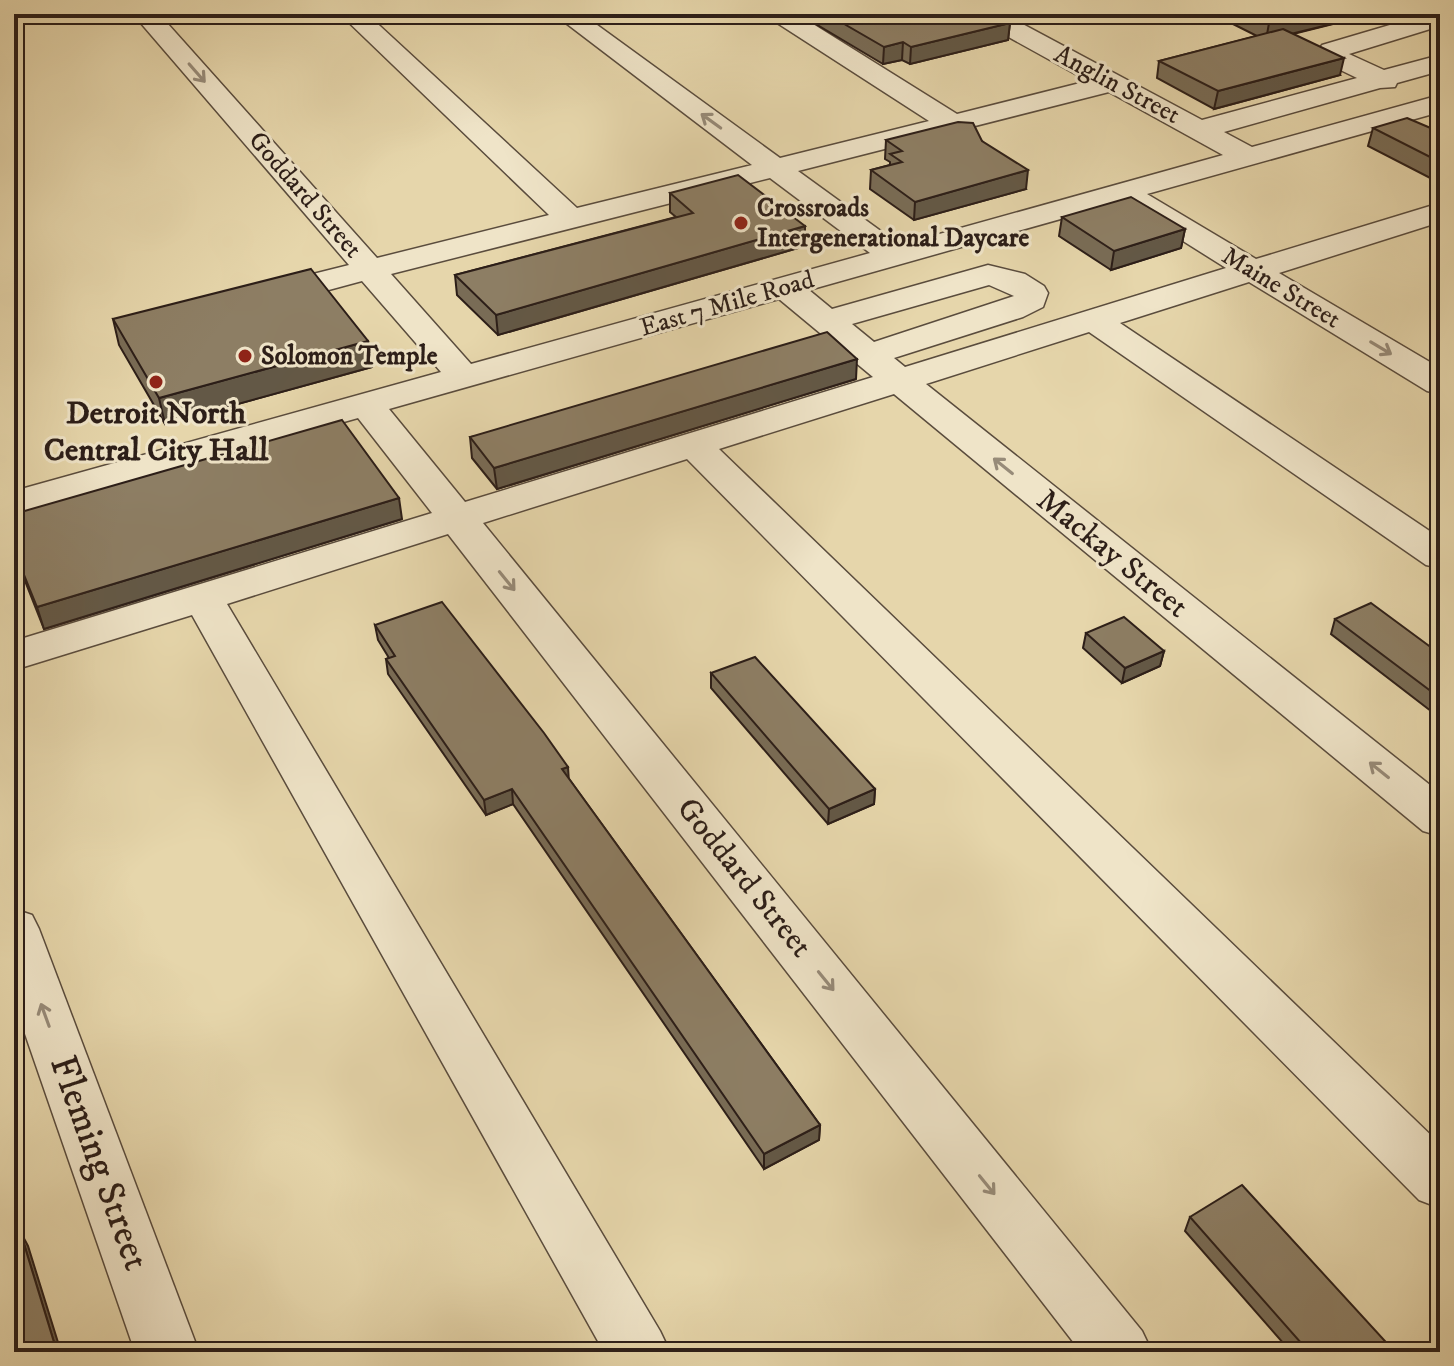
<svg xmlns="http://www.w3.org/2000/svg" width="1454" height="1366" font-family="'IM FELL DW Pica',serif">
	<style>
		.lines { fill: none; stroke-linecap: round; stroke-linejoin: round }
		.minor-casing { stroke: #5a4c3d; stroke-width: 3 }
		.minor { fill: #efe4c8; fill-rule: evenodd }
		.wall { fill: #796c56; stroke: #2c1e18; stroke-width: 2 }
		.shaded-wall { fill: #635846; stroke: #2c1e18; stroke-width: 2 }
		.building { fill: #8d7e64; stroke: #2c1e18; stroke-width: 2 }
		.oneway { stroke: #978b79 }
		.poi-dot { fill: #8f2418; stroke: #efe4c8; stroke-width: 3 }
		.labels { text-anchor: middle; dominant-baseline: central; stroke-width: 6; stroke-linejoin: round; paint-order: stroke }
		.far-street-label { font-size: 26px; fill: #2c1e18; stroke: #efe4c8 }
		.far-poi-label { font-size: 26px; font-weight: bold; fill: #2c1e18; stroke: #efe4c8; text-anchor: start }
		.poi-label { font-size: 32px; font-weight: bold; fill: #2c1e18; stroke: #efe4c8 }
		.street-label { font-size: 32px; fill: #2c1e18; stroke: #efe4c8 }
		.near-street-label { font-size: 38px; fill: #2c1e18; stroke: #efe4c8 }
	</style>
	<rect width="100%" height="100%" fill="#e6d6ab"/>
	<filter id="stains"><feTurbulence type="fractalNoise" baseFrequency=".0025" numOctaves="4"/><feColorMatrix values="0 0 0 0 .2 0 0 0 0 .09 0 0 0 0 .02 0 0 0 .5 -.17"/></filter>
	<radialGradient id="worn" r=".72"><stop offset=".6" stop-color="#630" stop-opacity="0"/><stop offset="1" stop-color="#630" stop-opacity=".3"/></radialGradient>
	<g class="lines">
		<g class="minor-casing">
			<g id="minor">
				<path d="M133,14H159L377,258L549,215L340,14H367L577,208L752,165L554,14H582L780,158L929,121L771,19L768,14H797L957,114L1088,81L976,19L973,14H1004L1202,120L1357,78L1326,63L1318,51L1322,45L1427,14H1440V26L1349,54L1384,70L1440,55V71L1397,83L1395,87L1380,88L1224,132L1252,147L1440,95V112L1147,194L1256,259L1440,203V222L1279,273L1440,368V394L1427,391L1249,282L1120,323L1440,538V568L1426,565L1089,332L926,384L1440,793V836L1423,831L894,394L719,449L1440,1144V1208L1419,1200L687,459L483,523L1142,1331L1152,1352H1081L448,534L227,604L660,1331L670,1352H604L192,615L14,670V641L432,513L358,418L14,515V491L441,372L362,281L325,291L313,288L309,281L313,274L349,265ZM1109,92L1223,155L900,245L798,171ZM770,178L870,253L471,364L391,274ZM1121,202L1226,268L905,367L894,358L1023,317L1043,307L1048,293L1044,286L1025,274L988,265L832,309L809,290ZM989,285L1014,296L874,342L852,324ZM779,299L873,377L465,502L389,409Z"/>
				<path d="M14,909L32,915L39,929L199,1352H135L14,1002Z"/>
			</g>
		</g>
		<use href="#minor" class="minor"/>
	</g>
	<g class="wall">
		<path d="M799,14H973L1010,23L1008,40L910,64L902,60L883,64Z"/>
		<path d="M1213,14H1373L1293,34L1340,75L1214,109L1157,78L1159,61L1257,36Z"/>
		<path d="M1373,128L1440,132V183L1368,146Z"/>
		<path d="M886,140L982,141L1026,189L914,220L870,189L871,170L890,165V162L885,159Z"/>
		<path d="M670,193L805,226V246L498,335L457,295L455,275L676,217L670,212Z"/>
		<path d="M1062,217L1185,229L1181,248L1111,270L1059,236Z"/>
		<path d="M113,319L372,367L165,424L119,345Z"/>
		<path d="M856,379L497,489L472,458L470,437Z"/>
		<path d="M14,514L402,519L44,629L14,553Z"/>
		<path d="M1335,619L1440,654V718L1331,634Z"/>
		<path d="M375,625L569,779L820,1125L819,1140L764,1169L513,804L486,815L388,674L386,659L389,658L378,640Z"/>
		<path d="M1086,633L1164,651L1160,666L1122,683L1083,648Z"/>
		<path d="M711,673L875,789L874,804L828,824L711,688Z"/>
		<path d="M1190,1217L1395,1352H1291L1185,1231Z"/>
	</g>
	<g class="shaded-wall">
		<path d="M1308,14H1373L1266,40L1269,23Z"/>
		<path d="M1010,23L1008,40L910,64L911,47Z"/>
		<path d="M903,42L902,60L883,64L884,47Z"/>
		<path d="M1344,58L1340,75L1214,109L1218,91Z"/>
		<path d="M1028,170L1026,189L914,220L915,202Z"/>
		<path d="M805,226V246L498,335L496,315Z"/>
		<path d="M1185,229L1181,248L1111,270L1114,251Z"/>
		<path d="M368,341L372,367L165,424L159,398Z"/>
		<path d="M857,359L856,379L497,489L494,468Z"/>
		<path d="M399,498L402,519L44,629L37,607Z"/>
		<path d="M1164,651L1160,666L1122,683L1125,668Z"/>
		<path d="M568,767L569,782L562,769Z"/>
		<path d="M512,789L513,804L486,815L484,800Z"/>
		<path d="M875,789L874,804L828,824L829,809Z"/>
		<path d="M820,1125L819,1140L764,1169V1154Z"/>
		<path d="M14,1218L23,1248L16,1233L14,1228Z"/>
		<path d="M20,1231L28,1246L61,1352H57Z"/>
	</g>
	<g class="building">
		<path d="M827,14H973L999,18L1010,23L911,47L903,42L884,47Z"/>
		<path d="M1250,14H1308L1269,23Z"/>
		<path d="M1283,29L1344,58L1218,91L1159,61Z"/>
		<path d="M1407,118L1440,132V162L1373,128Z"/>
		<path d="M958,122L973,123L982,141L1028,170L915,202L871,170L902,162L890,154L902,151L886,140Z"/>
		<path d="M738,175L805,226L496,315L455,275L693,213L670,193Z"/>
		<path d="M1131,197L1185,229L1114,251L1062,217Z"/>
		<path d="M311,269L368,341L159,398L113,319Z"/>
		<path d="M827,332L857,359L494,468L470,437Z"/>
		<path d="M342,420L399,498L37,607L14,550V514Z"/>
		<path d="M442,602L544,733L568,767L562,769L820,1125L764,1154L512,789L484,800L386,659L395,656L375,625Z"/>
		<path d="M1371,603L1440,654V698L1335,619Z"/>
		<path d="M1124,617L1164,651L1125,668L1086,633Z"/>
		<path d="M755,657L875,789L829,809L711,673Z"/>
		<path d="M1242,1185L1395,1352H1309L1190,1217Z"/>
		<path d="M14,1228L16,1233L20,1231L57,1352H14Z"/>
	</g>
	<defs><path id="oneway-shaft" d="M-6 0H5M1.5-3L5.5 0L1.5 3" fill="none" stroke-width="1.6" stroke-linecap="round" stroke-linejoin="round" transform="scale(2)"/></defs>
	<g class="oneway">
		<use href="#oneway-shaft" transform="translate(197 73) rotate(49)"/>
		<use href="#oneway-shaft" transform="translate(711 121) rotate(-144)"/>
		<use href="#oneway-shaft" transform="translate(1381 348) rotate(31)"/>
		<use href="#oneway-shaft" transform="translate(1003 466) rotate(-141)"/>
		<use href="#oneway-shaft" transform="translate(507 581) rotate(51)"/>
		<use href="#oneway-shaft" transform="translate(1379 770) rotate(-141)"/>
		<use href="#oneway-shaft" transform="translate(826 981) rotate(51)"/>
		<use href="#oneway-shaft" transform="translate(45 1015) rotate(-110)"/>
		<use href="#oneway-shaft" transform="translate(987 1185) rotate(51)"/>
	</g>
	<g class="poi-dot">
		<circle cx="741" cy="223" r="8"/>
		<circle cx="245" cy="356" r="8"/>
		<circle cx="156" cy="382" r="8"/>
	</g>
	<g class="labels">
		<g class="far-street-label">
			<text transform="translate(1117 85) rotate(28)">Anglin Street</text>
			<text transform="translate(305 195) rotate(49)">Goddard Street</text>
			<text transform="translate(1281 288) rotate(31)">Maine Street</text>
			<text transform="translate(727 304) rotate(-16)">East 7 Mile Road</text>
		</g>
		<g class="far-poi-label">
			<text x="757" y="208">Crossroads<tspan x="757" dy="30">Intergenerational Daycare</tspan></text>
			<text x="261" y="356">Solomon Temple</text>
		</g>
		<g class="poi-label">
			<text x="156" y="414">Detroit North<tspan x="156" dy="37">Central City Hall</tspan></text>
		</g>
		<g class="street-label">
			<text transform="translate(1112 554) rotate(39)">Mackay Street</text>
			<text transform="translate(744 878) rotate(51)">Goddard Street</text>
		</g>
		<g class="near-street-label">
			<text transform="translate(99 1163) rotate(70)">Fleming Street</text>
		</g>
	</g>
	<rect width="1454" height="1366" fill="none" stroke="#e6d6ab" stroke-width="48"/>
	<rect x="16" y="16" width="1422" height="1334" fill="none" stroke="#2c1e18" stroke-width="4"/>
	<rect x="24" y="24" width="1406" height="1318" fill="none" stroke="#2c1e18" stroke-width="2"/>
	<rect width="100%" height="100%" filter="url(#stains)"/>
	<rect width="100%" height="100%" fill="url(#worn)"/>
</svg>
